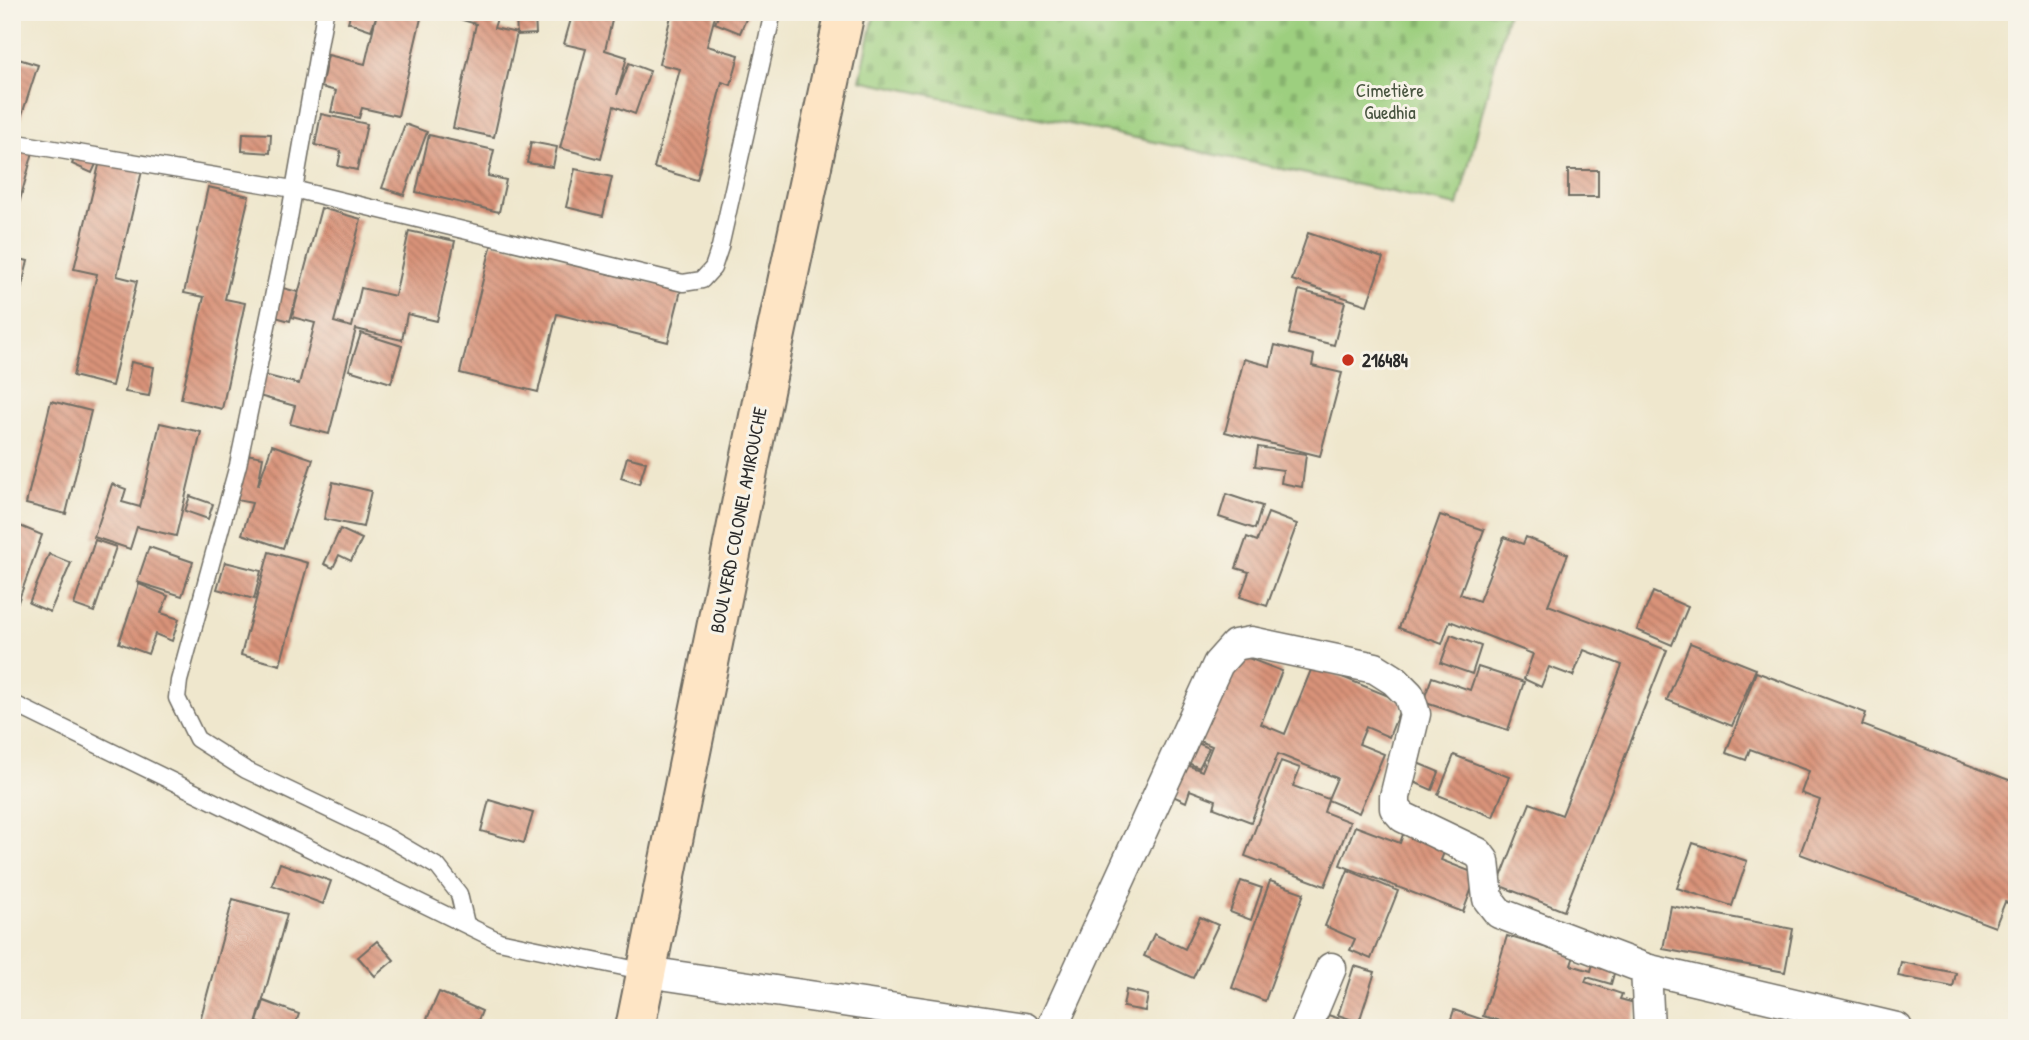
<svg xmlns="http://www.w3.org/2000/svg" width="2029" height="1040" font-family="'Patrick Hand',sans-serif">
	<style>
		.cemetery { fill: url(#cemetery-stones); stroke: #647d55; stroke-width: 2 }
		.building { fill: url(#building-back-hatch) }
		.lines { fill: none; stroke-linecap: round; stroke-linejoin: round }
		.service-casing { stroke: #706d64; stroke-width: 19 }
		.minor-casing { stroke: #706d64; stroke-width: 33 }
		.secondary-casing { stroke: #706d64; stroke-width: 42 }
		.service { stroke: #fff; stroke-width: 16 }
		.minor { stroke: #fff; stroke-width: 30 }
		.secondary { stroke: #fee5c5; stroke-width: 38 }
		.poi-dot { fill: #c8321e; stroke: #f7f3e8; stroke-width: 2.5 }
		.labels { text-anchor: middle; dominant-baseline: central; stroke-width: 6; stroke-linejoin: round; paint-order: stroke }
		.park-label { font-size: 19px; fill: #485440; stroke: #f7f3e8 }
		.poi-label { font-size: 19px; font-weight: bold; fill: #2b2b2b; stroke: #f7f3e8; text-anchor: start }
		.street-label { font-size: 19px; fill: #2b2b2b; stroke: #f7f3e8 }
	</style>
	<defs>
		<pattern id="cemetery-stones" width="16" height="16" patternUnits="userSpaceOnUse" patternTransform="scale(1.75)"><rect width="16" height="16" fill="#9dcf7f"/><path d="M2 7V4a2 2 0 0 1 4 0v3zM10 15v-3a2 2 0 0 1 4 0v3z" fill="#87b26e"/></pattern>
		<pattern id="building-back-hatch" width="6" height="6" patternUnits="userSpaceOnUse" patternTransform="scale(1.75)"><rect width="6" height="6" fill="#d99379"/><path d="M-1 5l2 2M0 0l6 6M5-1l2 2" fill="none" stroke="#b07863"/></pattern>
	</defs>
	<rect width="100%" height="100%" fill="#f7f3e8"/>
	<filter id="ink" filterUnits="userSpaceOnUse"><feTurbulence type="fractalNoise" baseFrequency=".0143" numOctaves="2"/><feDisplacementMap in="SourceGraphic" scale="14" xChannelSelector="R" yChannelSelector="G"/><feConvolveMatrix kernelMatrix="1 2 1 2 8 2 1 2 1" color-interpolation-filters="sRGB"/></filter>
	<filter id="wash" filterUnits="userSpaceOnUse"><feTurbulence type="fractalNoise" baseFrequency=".00686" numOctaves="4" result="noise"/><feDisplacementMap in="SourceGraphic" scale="28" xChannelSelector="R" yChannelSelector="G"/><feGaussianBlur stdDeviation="1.57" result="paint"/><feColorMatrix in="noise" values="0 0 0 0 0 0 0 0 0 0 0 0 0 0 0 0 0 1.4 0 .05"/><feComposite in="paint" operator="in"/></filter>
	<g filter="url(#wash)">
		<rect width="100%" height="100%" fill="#efe7cd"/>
		<path class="cemetery" d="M875,12H1508L1458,206L860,80Z"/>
		<g id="blocks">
			<g class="building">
				<path d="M351,12H413L422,14L398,116L362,108L359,118L331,112L336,91L321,87L328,55L365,64L376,17L371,30L348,22Z"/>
				<path d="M455,12H499L494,28L517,33L494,137L453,128L476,24L453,17Z"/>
				<path d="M573,12H614L605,50L627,57L617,95L629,63L650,71L635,114L614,106L601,159L560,148L586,49L564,44Z"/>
				<path d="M672,12H716L707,46L739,55L731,85L722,82L697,180L654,168L680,69L659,64Z"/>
				<path d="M720,12H749L740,33L715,23Z"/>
				<path d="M516,16H535L536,34L517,35Z"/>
				<path d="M12,57L38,65L18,127L12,125Z"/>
				<path d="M321,114L367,124L357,170L338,166L341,151L315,145Z"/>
				<path d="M405,124L427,132L404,195L382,188Z"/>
				<path d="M243,133L271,134L270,153L242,151Z"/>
				<path d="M429,135L494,150L488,176L506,180L499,212L416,192Z"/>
				<path d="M531,142L557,147L553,167L527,163Z"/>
				<path d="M80,145L101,153L92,173L72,164Z"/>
				<path d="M12,147L33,152L13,226H12Z"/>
				<path d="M100,161L142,171L117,276L137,281L112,386L73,376L97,274L74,269Z"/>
				<path d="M575,169L612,177L603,216L566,207Z"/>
				<rect x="1568" y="170" width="30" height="27"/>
				<path d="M208,187L249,196L225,299L245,303L222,409L181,399L204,297L184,293Z"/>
				<path d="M321,208L361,219L334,322L352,327L361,288L395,296L409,231L455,241L437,321L407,314L402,340L356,329L329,434L290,424L295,406L259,396L264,375L299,384L315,323L292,317Z"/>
				<path d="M1308,233L1383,258L1367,305L1292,280Z"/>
				<path d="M492,243L681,290L668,342L557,314L538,392L460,373Z"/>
				<path d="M12,257L28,261L13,323H12Z"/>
				<path d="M279,287L298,292L290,321L272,316Z"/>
				<path d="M1299,290L1345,302L1334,345L1289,334Z"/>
				<path d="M361,333L402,346L391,383L349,370Z"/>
				<path d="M1275,345L1314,355L1312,366L1342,373L1320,456L1225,432L1244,359L1270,366Z"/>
				<path d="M131,362L154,367L149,396L125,392Z"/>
				<path d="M51,401L91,411L66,514L26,504Z"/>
				<path d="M160,423L201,432L176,536L137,527L130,549L94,537L112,484L126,489L122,502L140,507Z"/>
				<path d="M272,445L313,459L283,548L242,534L252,503L237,500L246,454L263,457L258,486Z"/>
				<path d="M1258,447L1306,454L1302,487L1281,483L1283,470L1255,466Z"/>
				<path d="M627,457L646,462L639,484L621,478Z"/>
				<path d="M333,482L371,491L363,527L324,519Z"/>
				<path d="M1226,494L1262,506L1255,529L1219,517Z"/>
				<path d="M190,496L213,504L208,519L185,511Z"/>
				<path d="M1268,513L1297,524L1267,606L1240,597L1249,572L1236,568L1247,537L1257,541Z"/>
				<path d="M1440,515L1484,530L1460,594L1479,601L1504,537L1523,544L1526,537L1568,554L1548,605L1667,650L1564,911L1498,885L1530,803L1562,815L1622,665L1584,650L1573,676L1549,667L1541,687L1524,679L1533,654L1450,621L1442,644L1399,628Z"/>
				<path d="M20,526L42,535L18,602L12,601V547Z"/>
				<path d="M340,529L362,539L351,561L339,555L333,568L324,564Z"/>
				<path d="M95,540L116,547L94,612L74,605Z"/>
				<path d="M149,547L193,562L182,596L137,582Z"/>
				<path d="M269,552L308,563L280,665L241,655Z"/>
				<path d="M49,554L71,563L50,612L29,603Z"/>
				<path d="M225,562L261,571L254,599L217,589Z"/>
				<path d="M139,584L168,596L161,613L179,619L172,641L155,634L148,654L119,643Z"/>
				<path d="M1653,592L1688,607L1672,645L1637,630Z"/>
				<path d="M1451,635L1481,646L1472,674L1441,663Z"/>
				<path d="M1690,643L1756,669L1732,726L1667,700Z"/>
				<path d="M1227,650L1282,671L1261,724L1285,734L1313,665L1403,702L1389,737L1366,727L1359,744L1384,754L1359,813L1328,800L1324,812L1350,822L1325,886L1245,856L1281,761L1300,768L1293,786L1328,799L1337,778L1278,754L1251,822L1214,808L1216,800L1190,790L1186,802L1166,793L1179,762L1202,771L1212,746L1192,738Z"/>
				<path d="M1478,667L1524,682L1508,730L1423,702L1432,677L1470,690Z"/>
				<path d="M1756,672L1866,713L1862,725L2017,783V906L2005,902L1995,927L1800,854L1820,800L1801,793L1809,771L1750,749L1746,760L1726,753Z"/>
				<path d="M1193,741L1209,748L1199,768L1184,761Z"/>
				<path d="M1454,755L1509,777L1493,817L1438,795Z"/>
				<path d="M1415,762L1439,772L1432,790L1407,779Z"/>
				<path d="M489,800L533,813L524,843L481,831Z"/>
				<path d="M1407,823L1449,840L1441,860L1477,874L1463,912L1340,865L1355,826L1400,843Z"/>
				<path d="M1693,843L1747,861L1732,906L1677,888Z"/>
				<path d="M280,863L331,881L323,904L272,885Z"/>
				<path d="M1348,870L1398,891L1371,959L1350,950L1355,939L1325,926Z"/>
				<path d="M1241,881L1262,888L1251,920L1230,912Z"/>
				<path d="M1270,881L1304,893L1265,1001L1232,988Z"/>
				<path d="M233,899L287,914L255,1028H198Z"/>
				<path d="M1671,906L1793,929L1785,972L1663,949Z"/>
				<path d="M1200,917L1218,925L1193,978L1144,956L1154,934L1185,949Z"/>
				<path d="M1507,936L1574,956L1571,965L1591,971L1595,956L1617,963L1611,984L1587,977L1585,982L1622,994L1620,999L1638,1004L1631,1028H1523L1483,1016Z"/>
				<path d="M377,941L394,960L375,976L358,957Z"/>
				<path d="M1901,962L1956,973L1953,987L1898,976Z"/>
				<path d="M1354,966L1375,972L1359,1022L1338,1015Z"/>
				<path d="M1126,990L1148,995L1145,1011L1123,1007Z"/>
				<path d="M439,992L482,1011L475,1028H441L426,1021Z"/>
				<path d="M264,1001L299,1014L294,1028H273L257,1022Z"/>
				<path d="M1454,1010L1504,1027V1028H1448Z"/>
				<path d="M1328,1015L1365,1027V1028H1324Z"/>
			</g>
		</g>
	</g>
	<g filter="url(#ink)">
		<use href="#blocks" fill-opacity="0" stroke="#706d64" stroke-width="2"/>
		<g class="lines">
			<g class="service-casing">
				<g id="service">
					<path d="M325,12L287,230L238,465L179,681L177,698L197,739L246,770L387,837L438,867L459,894L466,924"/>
					<path d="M12,142L293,189L683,283L702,280L713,268L720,247L773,12"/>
					<path d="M12,703L499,941L647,972"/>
				</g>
			</g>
			<g class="minor-casing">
				<g id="minor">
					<path d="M1646,969L1649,1028"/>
					<path d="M647,972L1025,1028"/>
					<path d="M1052,1028L1218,664L1235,645L1251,642L1375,668L1394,680L1409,695L1415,714L1395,797V808L1403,817L1478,853L1484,861L1488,899L1499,913L1646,969L1897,1028"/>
					<path d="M1306,1028L1331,968"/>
				</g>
			</g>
			<g class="secondary-casing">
				<path id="secondary" d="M635,1028L771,357L845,12"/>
			</g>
			<use href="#service" class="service"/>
			<use href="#minor" class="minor"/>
			<use href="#secondary" class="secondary"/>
		</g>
	</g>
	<circle class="poi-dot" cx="1348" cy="360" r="7"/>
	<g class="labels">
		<g class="park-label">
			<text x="1390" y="90">Cimetière<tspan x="1390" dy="22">Guedhia</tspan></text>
		</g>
		<g class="poi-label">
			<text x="1362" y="360">216484</text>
		</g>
		<g class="street-label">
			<text transform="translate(738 520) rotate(-79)">BOULVERD COLONEL AMIROUCHE</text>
		</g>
	</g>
	<rect width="2029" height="1040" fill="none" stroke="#f7f3e8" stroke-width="42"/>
</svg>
